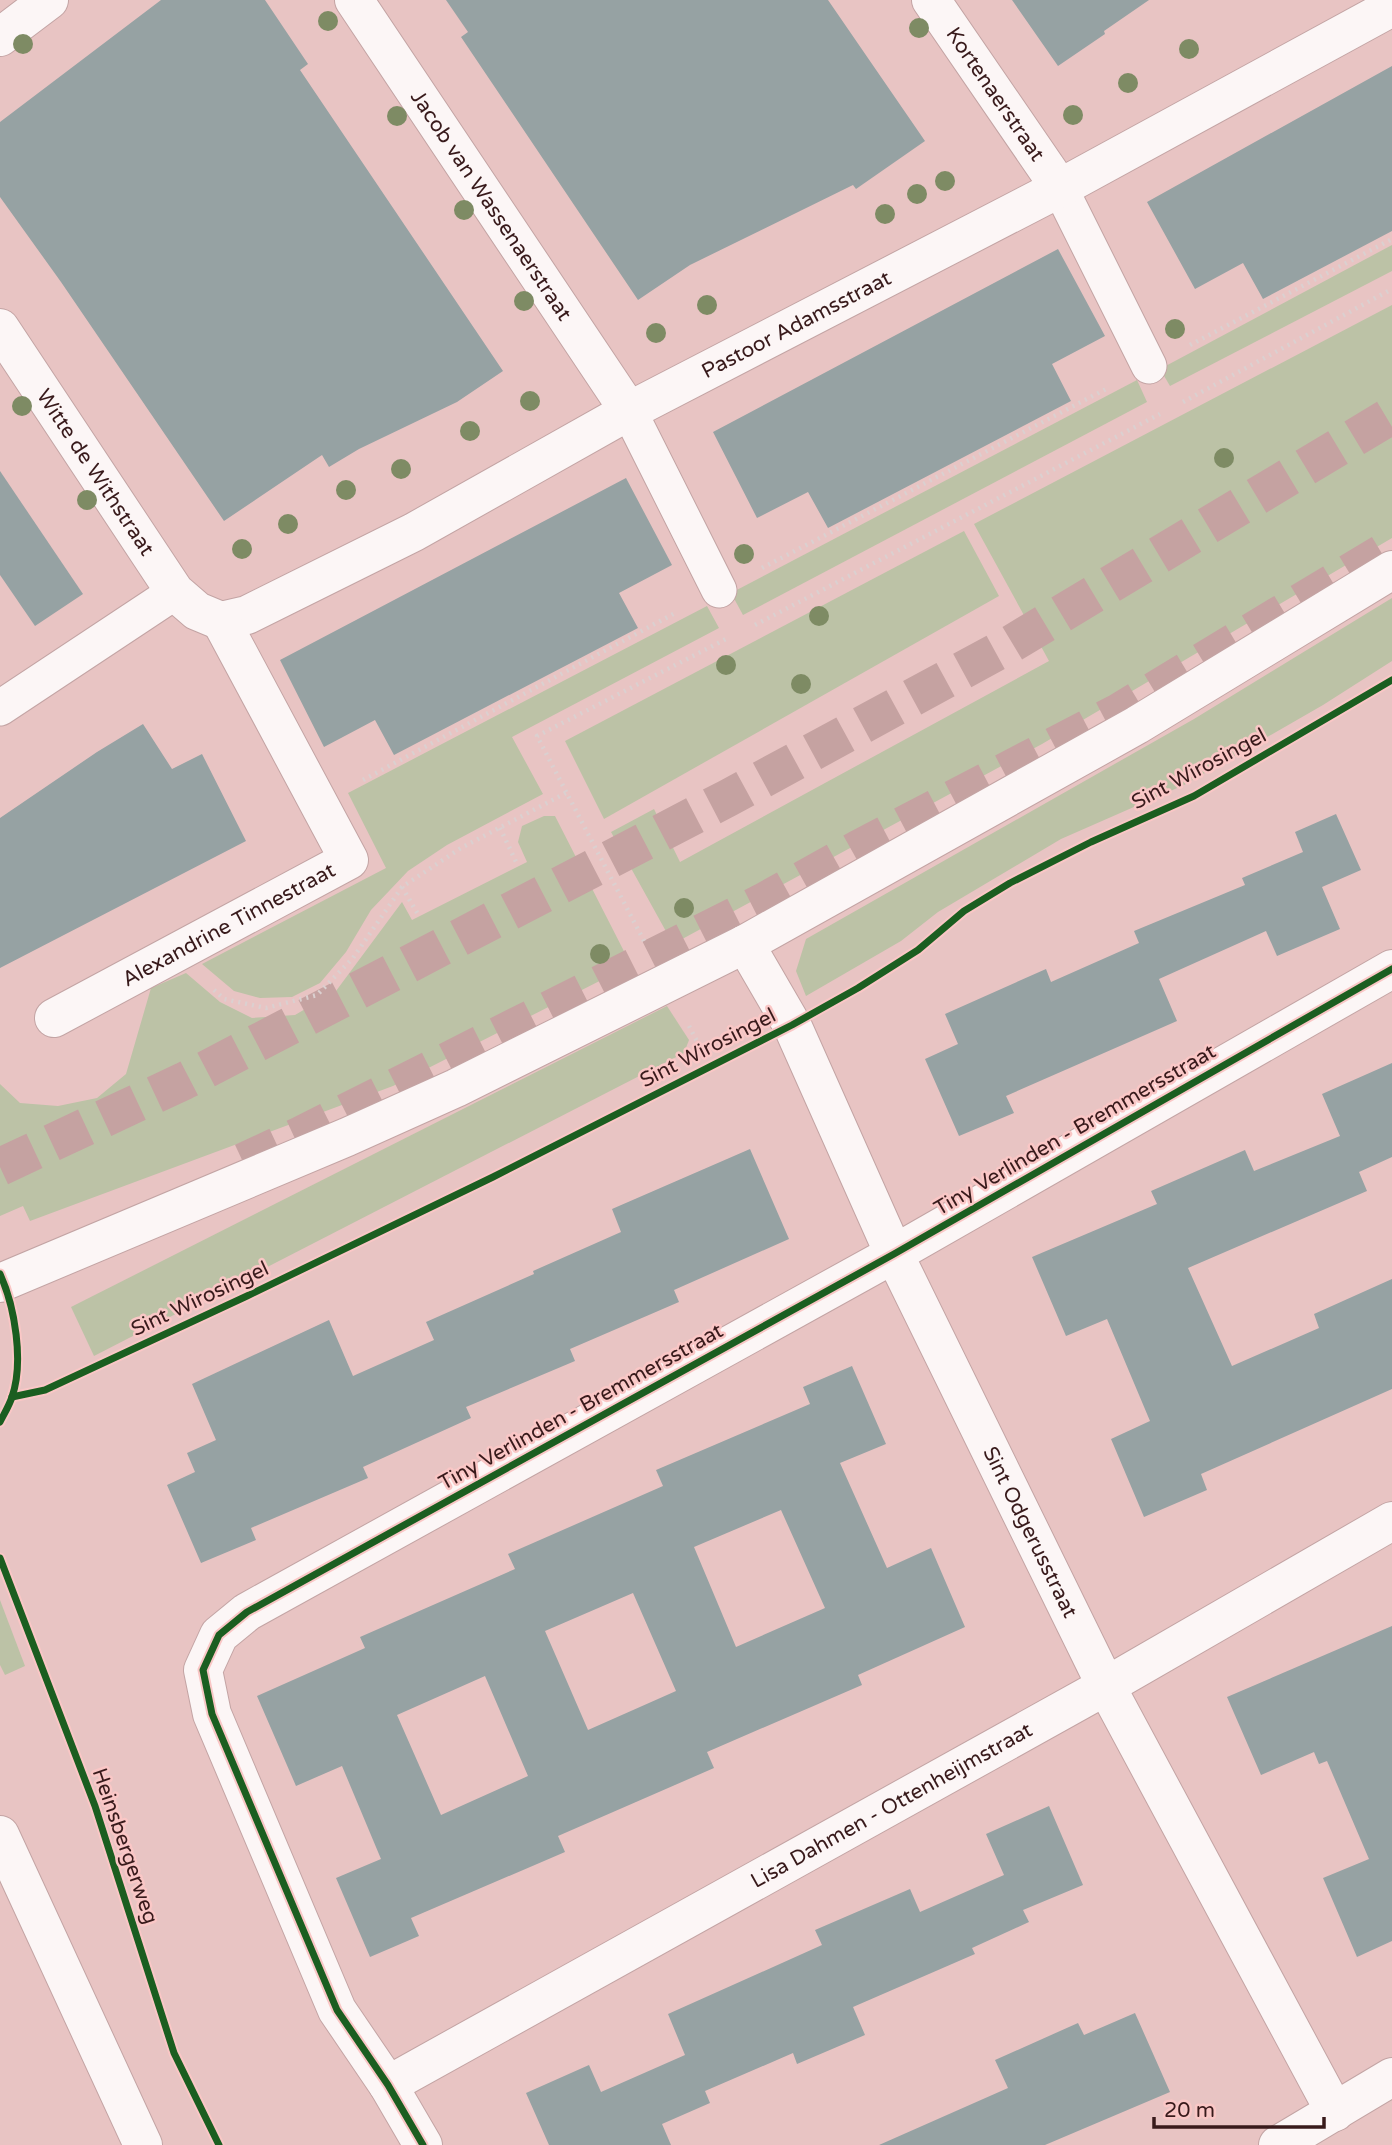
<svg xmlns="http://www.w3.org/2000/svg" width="1392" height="2145" font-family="'Varela Round',sans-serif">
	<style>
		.green { fill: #bcc2a6 }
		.building { fill: #96a2a3; fill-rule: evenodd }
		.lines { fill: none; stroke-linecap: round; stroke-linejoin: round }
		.highway-tunnel { stroke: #c5a2a1; stroke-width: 38; stroke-dasharray: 38 19; stroke-linecap: butt }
		.lane-casing { stroke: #c3a4a4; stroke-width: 37 }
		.street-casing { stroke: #c3a4a4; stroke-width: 40 }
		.secondary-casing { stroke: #c3a4a4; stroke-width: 40 }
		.path { stroke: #dbd0d0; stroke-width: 4.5; stroke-dasharray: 2 5; stroke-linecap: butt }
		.lane { stroke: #fcf6f6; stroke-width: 35 }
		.street { stroke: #fcf6f6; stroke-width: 38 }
		.secondary { stroke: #fcf6f6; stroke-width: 38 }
		.cycleway-casing { stroke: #fac7c6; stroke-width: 11 }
		.cycleway { stroke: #1b5e20; stroke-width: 7 }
		.tree { fill: #7e8b64 }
		.labels { text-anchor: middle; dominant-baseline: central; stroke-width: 5; stroke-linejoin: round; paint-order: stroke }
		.street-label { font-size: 21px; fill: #381a1b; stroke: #fac7c6 }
	</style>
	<rect width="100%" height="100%" fill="#e8c4c3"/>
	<g class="green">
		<path d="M1392,245V271L1170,386L1160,369Z"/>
		<path d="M1392,305V538L1042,744L673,944L611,832L654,809L680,862L1049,661L974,524Z"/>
		<path d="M1137,380L1147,402L743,615L731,593Z"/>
		<path d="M964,531L999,596L604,819L565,741Z"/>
		<path d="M1392,598V661L1323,705L1184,785L1061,839L938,912L901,941L806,996L796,971L806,939L1194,719Z"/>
		<path d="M707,606L719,628L512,737L543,794L447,845L408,871L371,910L346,952L320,983L292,997L260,998L234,991L202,964L386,868L348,793Z"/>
		<path d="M544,816H555L631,965L393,1086L30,1221L23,1206L0,1216V1084L20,1103L58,1106L97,1098L126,1074L151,988L186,973L220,1002L252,1018L295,1015L336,991L402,902L412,920L527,862L518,842L522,826Z"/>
		<path d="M667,1006L689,1040L684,1053L94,1356L71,1307Z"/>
		<path d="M0,1600L25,1666L5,1675L0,1665Z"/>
	</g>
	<g class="building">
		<path d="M161,0H265L308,64L300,70L503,371L457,402L359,449L329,467L322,455L224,521L61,282L0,197V122Z"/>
		<path d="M446,0H828L925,141L856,189L853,185L690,265L638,300L461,37L468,32Z"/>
		<path d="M1012,0H1149L1104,31L1105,34L1058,66Z"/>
		<path d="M1392,66V231L1263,299L1243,263L1195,289L1147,202Z"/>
		<path d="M1058,249L1105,336L1052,364L1071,401L828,528L808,492L757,518L713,432Z"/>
		<path d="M0,471L83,594L35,626L0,575Z"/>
		<path d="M626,478L672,565L619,593L638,628L394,755L375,720L324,747L280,660Z"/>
		<path d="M143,724L172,769L202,754L246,841L0,968V818L97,752Z"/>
		<path d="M1336,814L1361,870L1322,887L1340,929L1277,956L1266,931L1159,979L1177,1021L1006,1096L1014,1113L959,1136L925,1059L958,1044L945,1014L1046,969L1051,982L1139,943L1134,931L1245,885L1242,878L1303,852L1295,832Z"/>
		<path d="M1392,1063V1157L1359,1172L1367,1191L1188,1268L1232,1366L1319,1328L1314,1314L1392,1279V1389L1201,1474L1207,1490L1144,1517L1111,1439L1150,1421L1107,1319L1066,1336L1032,1257L1157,1204L1151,1191L1245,1150L1254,1171L1340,1136L1322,1094Z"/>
		<path d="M750,1149L789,1239L674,1290L679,1302L570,1349L575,1361L466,1407L471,1418L363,1467L368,1478L251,1528L256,1540L201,1563L167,1485L195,1472L187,1453L216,1440L192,1384L329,1320L353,1376L434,1340L426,1322L534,1274L533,1271L621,1232L612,1209Z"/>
		<path d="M852,1366L886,1444L840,1463L887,1568L931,1548L965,1627L858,1675L862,1685L707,1752L714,1768L558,1836L565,1852L411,1918L419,1936L370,1957L336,1878L381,1859L342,1766L296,1786L257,1696L365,1648L360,1637L515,1569L508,1554L663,1486L656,1470L810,1404L803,1387ZM781,1510L825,1608L736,1647L694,1547ZM633,1593L676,1691L588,1730L545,1631ZM485,1676L528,1776L441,1815L397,1715Z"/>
		<path d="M1392,1626V1941L1357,1957L1323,1878L1369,1859L1327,1761L1319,1764L1314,1752L1261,1775L1227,1697Z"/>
		<path d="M1049,1806L1083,1885L1023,1910L1029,1922L972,1948L975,1954L853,2007L865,2035L797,2064L793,2053L705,2091L710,2103L662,2124L671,2145H549L526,2093L589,2065L601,2092L685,2055L668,2014L822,1945L815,1930L910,1889L920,1912L1004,1875L986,1834Z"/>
		<path d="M1135,2013L1170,2092L1045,2145H879L1008,2088L995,2060L1078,2023L1084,2035Z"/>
	</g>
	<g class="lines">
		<g class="highway-tunnel">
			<path d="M243,1162L301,1135L763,902L858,849L1119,712L1392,547"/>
			<path d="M0,1167L184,1081L728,798L1011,644L1392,415"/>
		</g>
		<g class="lane-casing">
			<g id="lane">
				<path d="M1060,188L1149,366"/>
				<path d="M629,411L719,590"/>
				<path d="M0,708L175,592"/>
			</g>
		</g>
		<g class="street-casing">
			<g id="street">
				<path id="s1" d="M354,0L629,411"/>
				<path id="s2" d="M931,0L1060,188"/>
				<path d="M0,37L49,0"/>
				<path id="s3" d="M0,328L175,592L197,611L221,621L247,615L414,532L629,411L1060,188L1392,7"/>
				<path id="s4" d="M745,944L792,1025L894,1254L1106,1686L1335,2112"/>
				<path id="s5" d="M54,1018L349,860L221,621"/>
				<path id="s6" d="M388,2085L1106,1686L1392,1521"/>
				<path d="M423,2145L388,2085L337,2010L212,1714L203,1670L219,1635L247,1612L894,1254L1392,969"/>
				<path d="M1278,2145L1392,2077"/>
			</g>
		</g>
		<g class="secondary-casing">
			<g id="secondary">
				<path d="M0,1283L347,1137L456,1088L745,944L1137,725L1392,570"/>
				<path d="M0,1835L143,2145"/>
			</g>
		</g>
		<g class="path">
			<path d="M1190,345L1392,239"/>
			<path d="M1183,402L1392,289"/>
			<path d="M762,568L1108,388"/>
			<path d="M755,625L1160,414"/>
			<path d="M363,780L677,612"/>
			<path d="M500,828L518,866"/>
			<path d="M402,887L419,916"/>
			<path d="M644,941L537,736L728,638"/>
			<path d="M214,990L224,999L266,1008L317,995L353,958L402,887L461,848L566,793"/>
			<path d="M689,1026L710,1066"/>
		</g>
		<use href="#lane" class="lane"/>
		<use href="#street" class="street"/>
		<use href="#secondary" class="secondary"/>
		<g class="cycleway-casing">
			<g id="cycleway">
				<path d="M0,1274C15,1307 24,1362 12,1397C9,1406 4,1414 0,1422"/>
				<path d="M12,1397L45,1390L247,1296L493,1177L792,1025L858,988L918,950L964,911L1010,883L1091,842L1194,796L1392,680"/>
				<path d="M0,1558L95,1806L174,2053L219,2145"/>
				<path d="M423,2145L388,2085L337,2010L212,1714L203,1670L219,1635L247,1612L894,1254L1392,969"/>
			</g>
		</g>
		<use href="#cycleway" class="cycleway"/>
	</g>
	<g class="tree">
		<circle cx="328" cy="21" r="10"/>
		<circle cx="919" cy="28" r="10"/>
		<circle cx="23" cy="44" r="10"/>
		<circle cx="1189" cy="49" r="10"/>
		<circle cx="1128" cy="83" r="10"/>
		<circle cx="1073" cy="115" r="10"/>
		<circle cx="397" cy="116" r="10"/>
		<circle cx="945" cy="181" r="10"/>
		<circle cx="917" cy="194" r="10"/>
		<circle cx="464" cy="210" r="10"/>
		<circle cx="885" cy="214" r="10"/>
		<circle cx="524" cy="301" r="10"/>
		<circle cx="707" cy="305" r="10"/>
		<circle cx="1175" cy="329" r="10"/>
		<circle cx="656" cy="333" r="10"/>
		<circle cx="530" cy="401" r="10"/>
		<circle cx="22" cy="406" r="10"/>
		<circle cx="470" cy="431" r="10"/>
		<circle cx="1224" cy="458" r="10"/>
		<circle cx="401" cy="469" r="10"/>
		<circle cx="346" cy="490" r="10"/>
		<circle cx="87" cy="500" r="10"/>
		<circle cx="288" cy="524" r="10"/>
		<circle cx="242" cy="549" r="10"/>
		<circle cx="744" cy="554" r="10"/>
		<circle cx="819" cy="616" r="10"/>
		<circle cx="726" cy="665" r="10"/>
		<circle cx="801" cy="684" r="10"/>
		<circle cx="684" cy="908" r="10"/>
		<circle cx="600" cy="954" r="10"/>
	</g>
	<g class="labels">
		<g class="street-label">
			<text stroke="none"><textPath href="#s2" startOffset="114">Kortenaerstraat</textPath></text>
			<text stroke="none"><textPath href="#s1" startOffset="247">Jacob van Wassenaerstraat</textPath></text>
			<text stroke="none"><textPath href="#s3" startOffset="1020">Pastoor Adamsstraat</textPath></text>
			<text stroke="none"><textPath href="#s3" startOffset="173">Witte de Withstraat</textPath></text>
			<text transform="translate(1199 769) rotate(-28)">Sint Wirosingel</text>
			<text stroke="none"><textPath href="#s5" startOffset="198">Alexandrine Tinnestraat</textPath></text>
			<text transform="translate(708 1048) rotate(-27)">Sint Wirosingel</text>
			<text transform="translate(1075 1130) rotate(-30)">Tiny Verlinden - Bremmersstraat</text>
			<text transform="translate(200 1299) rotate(-25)">Sint Wirosingel</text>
			<text transform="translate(581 1407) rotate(-29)">Tiny Verlinden - Bremmersstraat</text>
			<text stroke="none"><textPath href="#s4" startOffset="654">Sint Odgerusstraat</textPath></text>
			<text stroke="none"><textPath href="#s6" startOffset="576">Lisa Dahmen - Ottenheijmstraat</textPath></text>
			<text transform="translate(125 1846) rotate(71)">Heinsbergerweg</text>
		</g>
	</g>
	<path d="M1154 2117v10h170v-10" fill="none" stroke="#381a1b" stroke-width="3.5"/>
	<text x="1164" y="2117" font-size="21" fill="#381a1b" stroke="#fac7c6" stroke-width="5" paint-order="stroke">20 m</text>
</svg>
